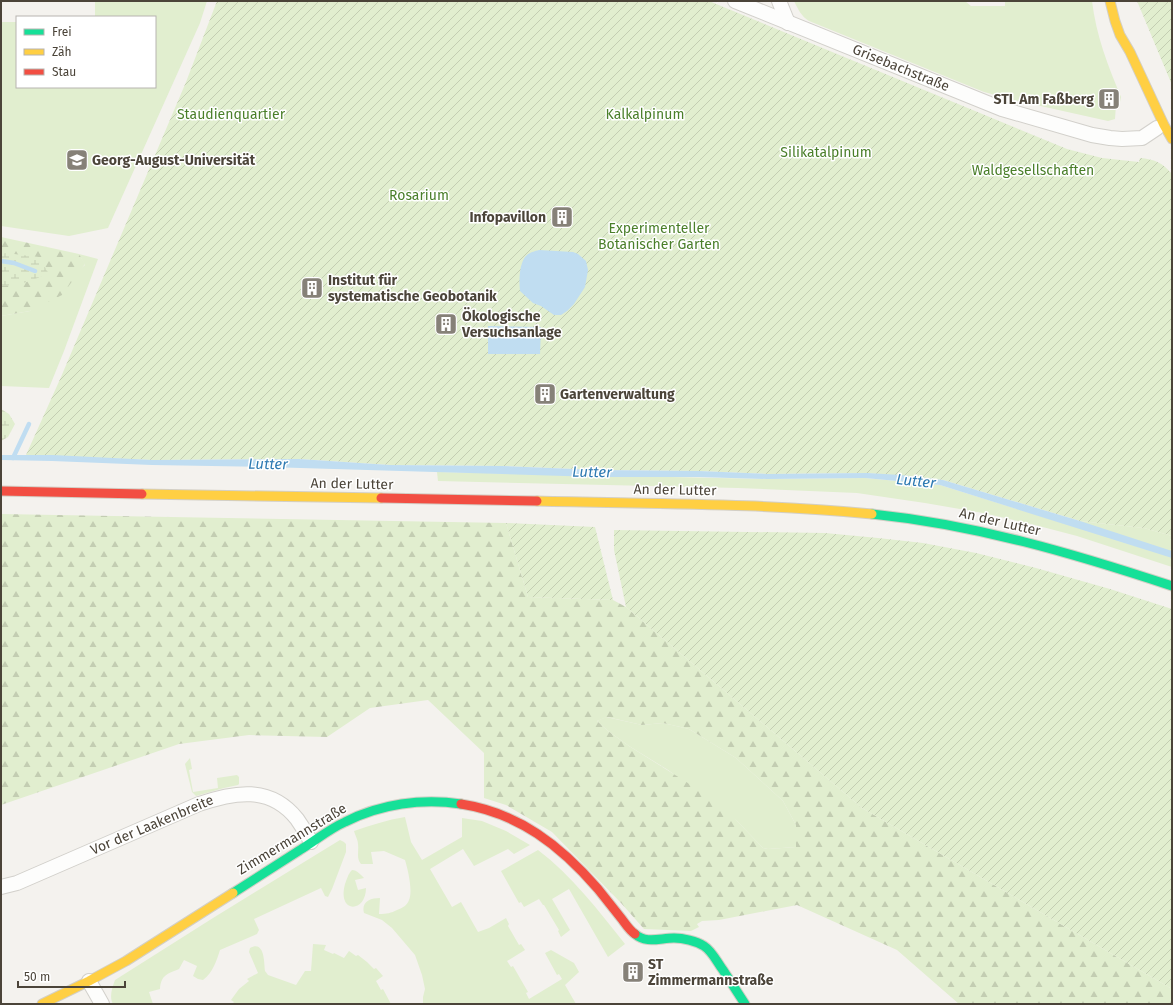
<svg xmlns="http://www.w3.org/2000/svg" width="1173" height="1005" font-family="'Fira Sans',sans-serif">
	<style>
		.grass { fill: #e1eecf }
		.forest { fill: url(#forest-firs); fill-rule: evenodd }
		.wetland { fill: url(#wetland-marsh) }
		.garden { fill: url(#garden-furrows) }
		.water { fill: #c0ddf1 }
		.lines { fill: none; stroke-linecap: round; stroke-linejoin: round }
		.stream { stroke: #c0ddf1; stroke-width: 4.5 }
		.street-casing { stroke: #d2d0cb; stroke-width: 16 }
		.fast-casing { stroke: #d3cfc5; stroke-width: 11 }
		.slow-casing { stroke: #d3cfc5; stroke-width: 11 }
		.jam-casing { stroke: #d3cfc5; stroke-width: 11 }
		.street { stroke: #fdfdfc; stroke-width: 14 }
		.fast { stroke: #16e098; stroke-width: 9 }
		.slow { stroke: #ffcf43; stroke-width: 9 }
		.jam { stroke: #f24e42; stroke-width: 9 }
		.labels { text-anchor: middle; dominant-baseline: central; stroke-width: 3; stroke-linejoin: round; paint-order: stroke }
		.street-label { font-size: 14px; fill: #4b4439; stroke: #fff }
		.poi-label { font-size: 14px; font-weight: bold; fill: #4b4439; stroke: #fff; text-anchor: start }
		.park-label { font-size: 14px; fill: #4a7f2a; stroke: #fff }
		.water-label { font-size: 15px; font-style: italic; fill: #2e7ab2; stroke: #fff }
	</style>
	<defs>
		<pattern id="forest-firs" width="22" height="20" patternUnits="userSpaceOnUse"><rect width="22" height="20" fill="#e1eecf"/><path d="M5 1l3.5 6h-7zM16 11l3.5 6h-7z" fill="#c3cdb2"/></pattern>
		<pattern id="wetland-marsh" width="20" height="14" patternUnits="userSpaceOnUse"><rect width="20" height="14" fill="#e1eecf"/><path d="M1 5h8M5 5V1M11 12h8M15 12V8" fill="none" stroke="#c3cdb2"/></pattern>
		<pattern id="garden-furrows" width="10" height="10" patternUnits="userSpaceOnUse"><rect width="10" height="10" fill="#e1eecf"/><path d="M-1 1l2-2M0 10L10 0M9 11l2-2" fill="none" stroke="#c3cdb2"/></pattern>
	</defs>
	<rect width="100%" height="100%" fill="#f4f2ee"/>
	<g class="grass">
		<path d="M95,1H207L200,23L108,228L69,236L1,226V22H17V87H155V17H95Z"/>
		<path d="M794,1H965L971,6H1005V1H1092C1096,35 1108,66 1121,97L1120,102L1116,105L1115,119L1108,121L1072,113L1014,100L984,92L809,21C801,16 798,9 794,1Z"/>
		<path d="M79,254L98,259L64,351L49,388L1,386V316L30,311L85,265Z"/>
		<path d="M437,472L767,479L865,478L940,485L1079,528L1080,521L1144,528L1172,536V567L1077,536L1035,525L983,513L925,503L857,493L738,488L438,481Z"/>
		<path d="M606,717L642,725L663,723L689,729L736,758L783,801L796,825V847L768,849L763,848L737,821L668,770L629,746L608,731L597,721Z"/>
		<path d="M190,758L192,769L189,770L193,792L218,788L217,778L237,775L239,777V784L238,785L224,788L196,796L192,792L185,764Z"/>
		<path d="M405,817L411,842L422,860L462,837V818L482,821L506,831L530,845L514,854L508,849L474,866L463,849L430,869L452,907L461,902L478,932L489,928L506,918L509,924L508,926L519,945L521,944L525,950L507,961L511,967L513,966L528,992L526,993L529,999L562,979L559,974L557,975L545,953L551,950L574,963L579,972L565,985L576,1004H423V997L425,989L422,975L415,955L392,928L382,920L364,913C361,902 370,898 380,898L379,914C387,914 391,913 397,910C402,908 407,906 409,900C413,891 408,870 405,860L384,851L371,852L373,864H361C356,858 359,852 358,844C358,840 355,835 354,831C371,825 387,820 405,817Z"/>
		<path d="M340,840L344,842L346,844V852L332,889L328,897L325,896L321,888L254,919L259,930L257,934L220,950C216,962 213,972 203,980L198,979L193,976L197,966L184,960L179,969C167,974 161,975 160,989L149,992L153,1004H113C109,997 112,988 115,980L213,918Z"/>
		<path d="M538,850C571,875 599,911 625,944L608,957L569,889L552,899L570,930L561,937L558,931L559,930L544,905H543L539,899L524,907L521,902L519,903L501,871Z"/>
		<path d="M352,870C357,870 361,875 364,878L355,880L358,890L366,888C366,913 337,914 345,884C347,879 348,874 352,870Z"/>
		<path d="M313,944L326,945L324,950L333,954L334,953L344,958L349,951L356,956L358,955L367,962L374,969L376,968L383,976L376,981L381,990L383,989L391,1004H232L234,1002L231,1000L239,989L249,981L247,979L258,973L249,952L250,948C265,940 264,963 265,971L268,975L296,985L305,971H311Z"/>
	</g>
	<g class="forest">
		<path d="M1,237L79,254L85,264L62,295L30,311L1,316Z"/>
		<path d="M1,514L506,523L528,597L613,600L626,607L862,808L1172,989V1004H959L897,950L797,905L719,920L702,921L697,924L699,927L691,931L644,929L621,903L552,832L506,805L484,798V753L428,700L370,708L327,737L249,735L179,744L1,805ZM607,717L642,725L663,723L689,729L736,758L783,801L796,825V847L768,849L763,848L737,821L715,800L629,746L608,731L597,721Z"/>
	</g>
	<g class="wetland">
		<path d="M6,253L39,257L49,274L18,285L1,286V254Z"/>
		<path d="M1,409L9,414L15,424L8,437L1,441Z"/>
	</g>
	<g class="garden">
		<path d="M217,1H709L1067,149L1102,158L1139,162L1140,158C1154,159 1163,163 1172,174V536L1144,528L1080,521L943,480L867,473L768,474L699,471L598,470L502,466L390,465L299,459L153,460L26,455L61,377L186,82Z"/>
		<path d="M1137,1H1172V85Z"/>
		<path d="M506,523L595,527L613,600L528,597Z"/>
		<path d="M614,530L825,533L878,538L923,543L976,553L1036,568L1110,589L1172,609V989L862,808L626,607L614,550Z"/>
	</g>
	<g class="water">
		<path d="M539,250L573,252L578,254L586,261L588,270L585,287L574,304L567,311L561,315H554L541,306L533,303L520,291C519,281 519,266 525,257C528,253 535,251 539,250Z"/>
		<path d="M488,326L541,327L540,354H488Z"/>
		<path d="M1,455H53L153,460L299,459L390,465L502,466L598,470L699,471L768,474L867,473L901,475L943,480L1080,521L1172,551V558L940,485L865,478L767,479L698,477H597L267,467L152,465L52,461L1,460Z"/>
	</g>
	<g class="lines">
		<g class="stream">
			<path d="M1,261L14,263L35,271"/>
			<path d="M13,458L29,424"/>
		</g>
		<g class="street-casing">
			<g id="street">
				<path d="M735,1L1002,109L1092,135L1110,138L1122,139L1142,138L1157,128"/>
				<path d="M779,1L788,23"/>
				<path d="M1,887L17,883L199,804C234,792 270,785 297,819C302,826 307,834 311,842"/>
				<path d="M89,981L102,1004"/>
			</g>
		</g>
		<g class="fast-casing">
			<g id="fast">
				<path d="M872,514C977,525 1072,553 1172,586"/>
				<path d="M233,893C256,878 278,864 300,850C315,841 329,829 345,822C380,804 422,798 461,804"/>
				<path d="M635,934C646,944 660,938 674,938C683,938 696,941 704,946C712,951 717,962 723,970C730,981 738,993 745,1004"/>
			</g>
		</g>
		<g class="slow-casing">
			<g id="slow">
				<path d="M1110,1L1115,21L1120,35L1130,52L1164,125L1172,139"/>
				<path d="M142,494L381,498"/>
				<path d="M537,501C649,504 761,503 872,514"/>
				<path d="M42,1004L89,981L126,961L233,893"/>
			</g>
		</g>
		<g class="jam-casing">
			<g id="jam">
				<path d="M1,491L142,494"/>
				<path d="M381,498L537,501"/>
				<path d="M461,804C519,813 561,846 598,889C606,899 613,908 621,918C625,923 629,930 635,934"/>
			</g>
		</g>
		<use href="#street" class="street"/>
		<use href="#fast" class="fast"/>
		<use href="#slow" class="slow"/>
		<use href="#jam" class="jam"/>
	</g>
	<defs>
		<g id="building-square" transform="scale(1.15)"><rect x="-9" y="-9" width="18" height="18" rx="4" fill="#868178" stroke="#fff"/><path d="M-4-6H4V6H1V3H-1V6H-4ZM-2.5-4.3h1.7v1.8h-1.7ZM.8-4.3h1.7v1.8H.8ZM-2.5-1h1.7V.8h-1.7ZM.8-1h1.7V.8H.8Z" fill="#fff"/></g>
		<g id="university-square" transform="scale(1.15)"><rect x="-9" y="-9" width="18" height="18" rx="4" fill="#868178" stroke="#fff"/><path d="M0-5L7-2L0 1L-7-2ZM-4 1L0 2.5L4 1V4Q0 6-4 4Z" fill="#fff"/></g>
	</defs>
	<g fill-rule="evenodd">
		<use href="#building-square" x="1109" y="99"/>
		<use href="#university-square" x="77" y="160"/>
		<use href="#building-square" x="562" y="217"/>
		<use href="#building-square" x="312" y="288"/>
		<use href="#building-square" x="446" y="324"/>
		<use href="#building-square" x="545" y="394"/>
		<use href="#building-square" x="633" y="972"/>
	</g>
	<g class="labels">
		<g class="street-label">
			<text transform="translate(901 68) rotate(22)">Grisebachstraße</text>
			<text transform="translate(352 484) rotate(1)">An der Lutter</text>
			<text transform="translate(675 490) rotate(1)">An der Lutter</text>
			<text transform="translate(1000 522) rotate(13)">An der Lutter</text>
			<text transform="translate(152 825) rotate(-23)">Vor der Laakenbreite</text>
			<text transform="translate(292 839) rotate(-31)">Zimmermannstraße</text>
		</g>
		<g class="poi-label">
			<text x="1094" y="99" text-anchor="end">STL Am Faßberg</text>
			<text x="92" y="160">Georg-August-Universität</text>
			<text x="546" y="217" text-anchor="end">Infopavillon</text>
			<text x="328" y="280">Institut für<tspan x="328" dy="16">systematische Geobotanik</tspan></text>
			<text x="462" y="316">Ökologische<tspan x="462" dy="16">Versuchsanlage</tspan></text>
			<text x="560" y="394">Gartenverwaltung</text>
			<text x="648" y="964">ST<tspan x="648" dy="16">Zimmermannstraße</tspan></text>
		</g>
		<g class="park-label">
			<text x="231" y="114">Staudienquartier</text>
			<text x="645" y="114">Kalkalpinum</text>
			<text x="826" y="152">Silikatalpinum</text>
			<text x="1033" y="170">Waldgesellschaften</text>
			<text x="419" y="195">Rosarium</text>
			<text x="659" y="228">Experimenteller<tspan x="659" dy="16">Botanischer Garten</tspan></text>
		</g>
		<g class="water-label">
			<text transform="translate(268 464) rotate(1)">Lutter</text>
			<text transform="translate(592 472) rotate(1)">Lutter</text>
			<text transform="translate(916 481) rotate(6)">Lutter</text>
		</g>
	</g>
	<rect width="1173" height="1005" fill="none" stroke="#4b4439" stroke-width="4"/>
	<rect x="16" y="16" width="140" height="72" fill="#ffffff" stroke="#b7b4b0"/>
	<rect x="24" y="29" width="20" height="6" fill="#16e098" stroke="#b7b4b0"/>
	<text x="52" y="36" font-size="12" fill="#4b4439">Frei</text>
	<rect x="24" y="49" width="20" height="6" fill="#ffcf43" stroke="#b7b4b0"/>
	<text x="52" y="56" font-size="12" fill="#4b4439">Zäh</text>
	<rect x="24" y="69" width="20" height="6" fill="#f24e42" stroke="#b7b4b0"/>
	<text x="52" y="76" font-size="12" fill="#4b4439">Stau</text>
	<path d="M18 981v6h107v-6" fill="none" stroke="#4b4439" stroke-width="2"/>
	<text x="24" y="981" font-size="12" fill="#4b4439" stroke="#ffffff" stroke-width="3" paint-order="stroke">50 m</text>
</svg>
